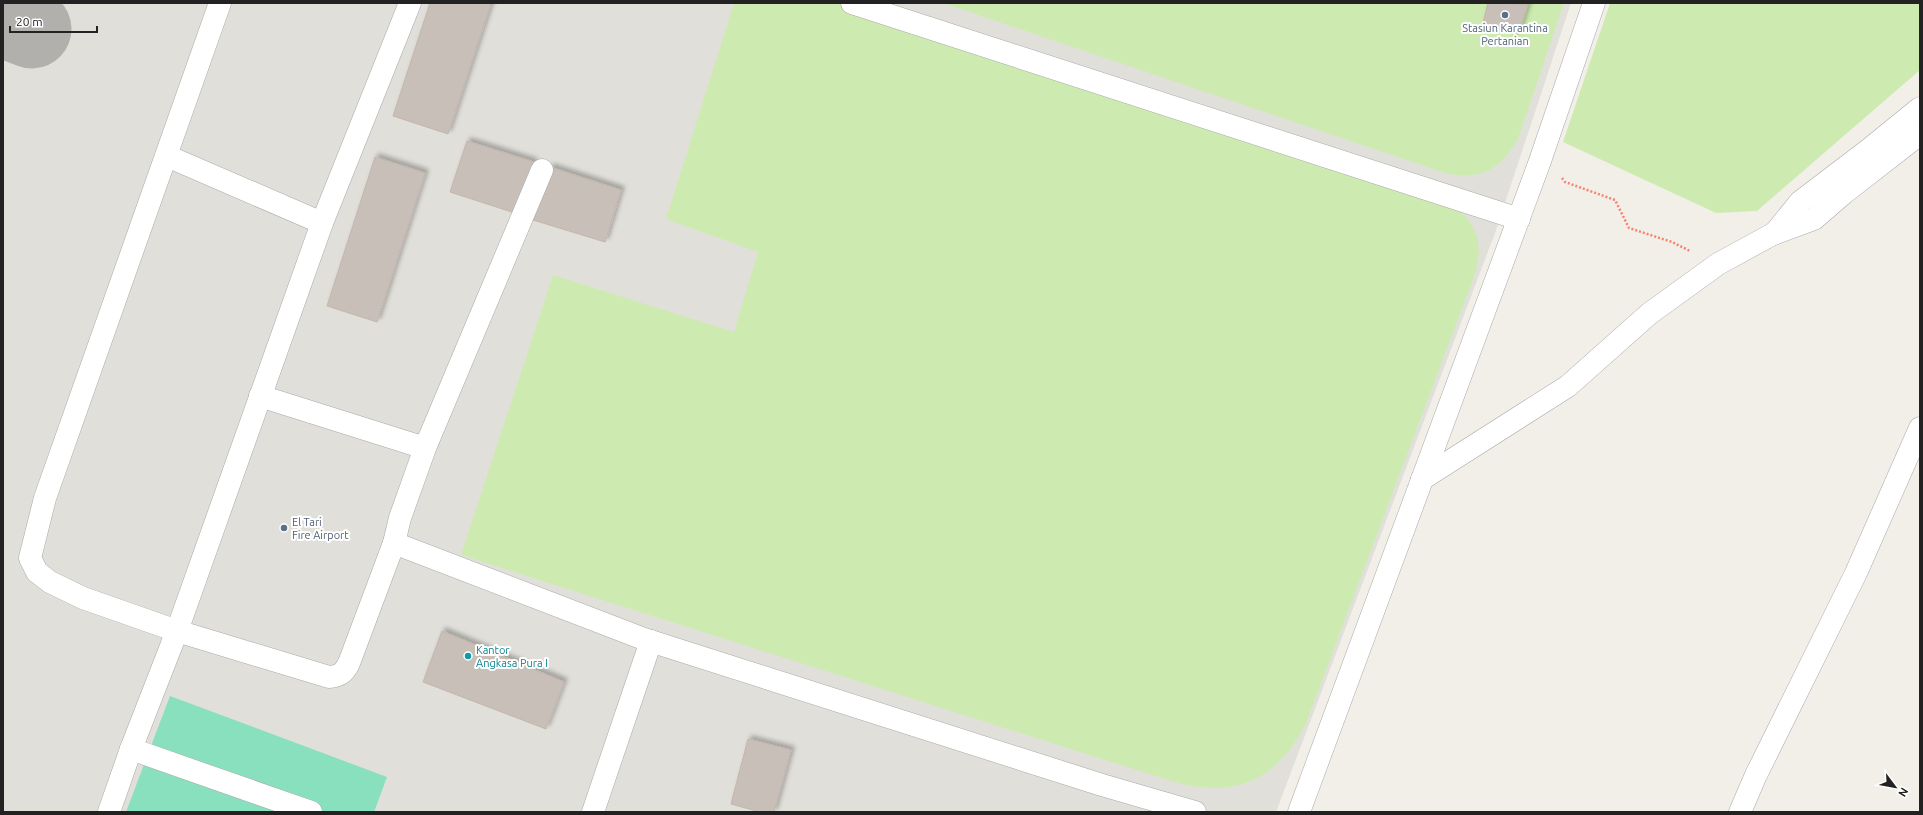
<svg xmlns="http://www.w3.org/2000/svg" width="1923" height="815" font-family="Ubuntu,sans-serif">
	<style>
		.airport { fill: #e1dfda }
		.grass { fill: #cdebb0 }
		.pitch { fill: #88e0be }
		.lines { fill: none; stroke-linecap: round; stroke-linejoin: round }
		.taxiway { stroke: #b1b0ac; stroke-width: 79 }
		.building { fill: #c7bfb8; stroke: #c4b6ab; filter: url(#shadow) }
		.minor-casing { stroke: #a9a9a9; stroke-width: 23 }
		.path { stroke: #fa8072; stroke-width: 2.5; stroke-dasharray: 2 2; stroke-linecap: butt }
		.minor { stroke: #fff; stroke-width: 22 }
		.service-dot { fill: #5c6f8a; stroke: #fff; stroke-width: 1.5 }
		.culture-dot { fill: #0f9aa8; stroke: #fff; stroke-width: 1.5 }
		.labels { text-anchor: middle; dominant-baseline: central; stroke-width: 4; stroke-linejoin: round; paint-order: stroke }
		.service-label { font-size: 11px; fill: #4e5e75; stroke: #fff }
		.culture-label { font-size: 11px; fill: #0d838f; stroke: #fff; text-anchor: start }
	</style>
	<defs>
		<filter id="shadow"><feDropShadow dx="3.5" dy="-3.5" stdDeviation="2" flood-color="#0004"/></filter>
	</defs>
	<rect width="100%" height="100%" fill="#f2efe9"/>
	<path class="airport" d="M3,3H1571L1495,233L1276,812H3Z"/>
	<g class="grass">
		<path d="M734,3H843L1455,205C1477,226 1483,242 1476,271L1306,723C1279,777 1241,797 1181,784L461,555L553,275L734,332L758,252L666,219Z"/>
		<path d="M943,3H1564L1519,136C1503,169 1480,181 1445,173Z"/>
		<path d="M1610,3H1920V70L1757,211L1716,213L1563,142Z"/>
	</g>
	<path class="pitch" d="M170,696L387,777L374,812H126Z"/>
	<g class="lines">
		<path class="taxiway" d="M3,18L32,29"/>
	</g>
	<g class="building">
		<path d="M430,3H491L448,134L393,116Z"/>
		<path d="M1488,3L1528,4L1518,35L1482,27Z"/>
		<path d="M467,141L534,162L518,214L450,192Z"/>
		<path d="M375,157L425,173L377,322L327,306Z"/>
		<path d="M550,167L621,190L605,242L533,220Z"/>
		<path d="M442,631L564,682L546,729L423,682Z"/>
		<path d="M748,739L791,750L774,812H760L731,804Z"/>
	</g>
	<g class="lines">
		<g class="minor-casing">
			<g id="minor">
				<path d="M220,3L45,498L30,558L37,572L50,582L83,598L177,631L329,677C340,676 344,673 349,663L394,543"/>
				<path d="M852,3L1519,219"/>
				<path d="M167,156L322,223"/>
				<path d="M542,170L425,448L400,518L394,543L644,639L1102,785L1195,812"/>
				<path d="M1774,234L1800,202L1867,151L1920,108"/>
				<path d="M260,396L425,448"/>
				<path d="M1422,479L1568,386L1649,314L1718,264L1773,234L1814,219L1844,193L1920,134"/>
				<path d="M131,749L311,812"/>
				<path d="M109,812L131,749L177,631L322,223L410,3"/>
				<path d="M593,812L651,641"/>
				<path d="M1299,812L1540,161L1594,3"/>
				<path d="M1740,812L1756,775L1856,573L1920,428"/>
			</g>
		</g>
		<path class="path" d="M1562,178L1565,182L1615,200L1629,228L1672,242L1690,251"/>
		<use href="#minor" class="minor"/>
	</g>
	<g class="service-dot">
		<circle cx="1505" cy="15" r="4"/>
		<circle cx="284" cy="528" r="4"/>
	</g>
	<circle class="culture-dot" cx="468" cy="656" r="4"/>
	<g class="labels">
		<g class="service-label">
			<text x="1505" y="28">Stasiun Karantina<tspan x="1505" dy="13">Pertanian</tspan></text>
			<text x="292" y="522" text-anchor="start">El Tari<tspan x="292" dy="13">Fire Airport</tspan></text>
		</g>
		<g class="culture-label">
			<text x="476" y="650">Kantor<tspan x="476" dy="13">Angkasa Pura I</tspan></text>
		</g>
	</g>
	<rect width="1923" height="815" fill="none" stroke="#222222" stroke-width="8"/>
	<g transform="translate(1895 787) rotate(122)" stroke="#ffffff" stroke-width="3" paint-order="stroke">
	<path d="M0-3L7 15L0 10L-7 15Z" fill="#222222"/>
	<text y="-6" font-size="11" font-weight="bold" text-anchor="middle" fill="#222222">N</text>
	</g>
	<path d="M10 26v6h87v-6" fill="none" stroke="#222222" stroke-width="2"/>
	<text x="16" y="26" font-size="12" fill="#222222" stroke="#ffffff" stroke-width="3" paint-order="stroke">20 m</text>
</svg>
